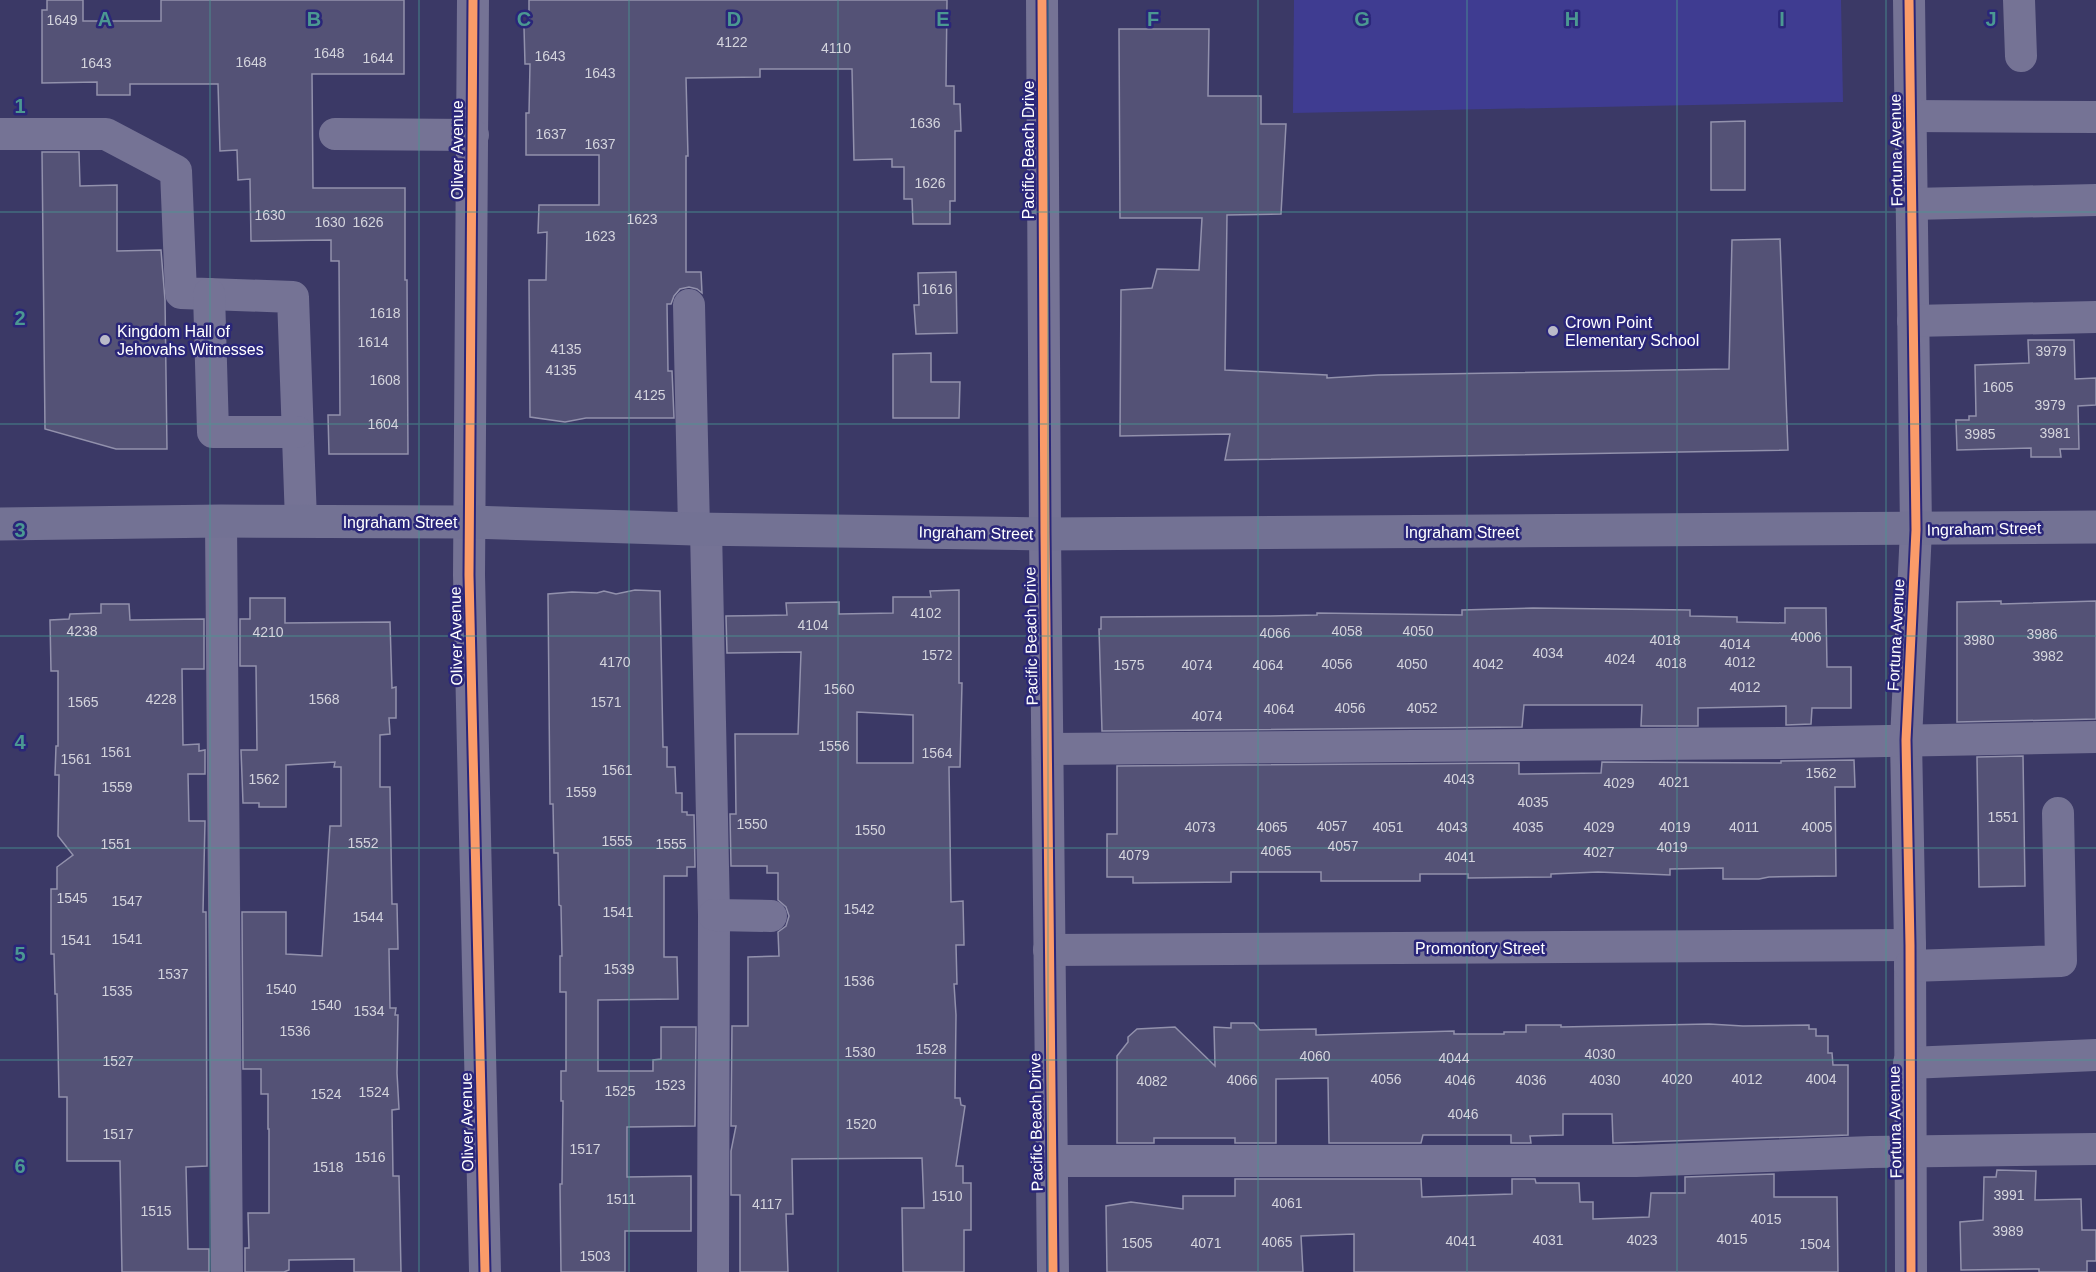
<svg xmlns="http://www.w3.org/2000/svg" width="2096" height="1272" font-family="Arial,sans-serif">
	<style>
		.green { fill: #3f3c91 }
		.building { fill: #545276; stroke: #9291ac; stroke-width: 1.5; fill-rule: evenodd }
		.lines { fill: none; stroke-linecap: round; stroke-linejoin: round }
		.minor { stroke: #757395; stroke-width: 32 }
		.major { stroke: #737294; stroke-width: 33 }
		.cycleway-casing { stroke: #2a2679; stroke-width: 13 }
		.cycleway { stroke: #fa9b69; stroke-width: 9 }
		.grid { fill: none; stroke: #4b9892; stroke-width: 1.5; stroke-opacity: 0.55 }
		.poi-dot { fill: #babac9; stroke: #2a2679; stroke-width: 2 }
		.labels { text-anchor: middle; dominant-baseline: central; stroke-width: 5; stroke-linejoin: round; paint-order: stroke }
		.number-label { font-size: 14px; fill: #d4d4dd }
		.street-label { font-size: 16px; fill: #fff; stroke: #2a2679 }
		.poi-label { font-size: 16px; fill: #fff; stroke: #2a2679; text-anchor: start }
		.grid-label { font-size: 20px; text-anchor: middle; font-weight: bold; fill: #4b9892; stroke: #2a2679; stroke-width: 5; stroke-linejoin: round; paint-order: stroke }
	</style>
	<rect width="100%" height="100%" fill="#3b3966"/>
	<path class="green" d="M1294,0H1841L1843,102L1293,113Z"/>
	<g class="building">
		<path d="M47,0H83V21H161V0H404V74H312L313,188H405V280H407L408,454H329L328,415H340L339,261H331V240L251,241L250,179L238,180L237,150L220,151L218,84H130V95H97V82L42,83V10H47Z"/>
		<path d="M529,0H947L946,86H954V104H960L961,131H955V201H950V224H913L912,199H904V167H892V159L854,160L852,69H760V77L686,78L688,156H686V272H701L702,293L697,289L689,287L680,289L674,296L671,304H667L668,371H672L674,418H586L565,422L530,417L529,280H546L547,232L538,233L539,205H599V155H526V113H529L530,64H525L524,27L529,26Z"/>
		<path d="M1119,29H1209L1208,96H1261V124H1286L1281,214L1227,215L1225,370L1327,375V378L1378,375L1729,369L1732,240L1780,239L1788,450L1225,460L1230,434L1120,436L1121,290L1152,288L1157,269L1199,270L1202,218H1120Z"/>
		<path d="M1745,121V190H1711V122Z"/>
		<path d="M42,152H79L80,186L117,185V251L161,250L165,300L167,449H116L45,429Z"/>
		<path d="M956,272L957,333L916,334L914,305H919L918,273Z"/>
		<path d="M2028,340H2074L2075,379L2096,378V405L2078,406L2079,449H2060L2061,457H2031V448L1957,450L1956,420H1969V416H1976L1975,365L2029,363Z"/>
		<path d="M931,353V382H960L959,418H893V354Z"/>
		<path d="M635,590L660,591L663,747H667V767H675L676,793H682V812H687V815H694L695,867H687V876H664V957H677L678,999L598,1000V1071H653V1060L661,1059V1027H696L695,1126L627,1127V1177L691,1176V1231H625V1272H561L560,1184H562L563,1101H561V1071H566V992H560V956H562L561,906L559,905L558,853H554L553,804H550L548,594L572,592L597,593L604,591L616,594Z"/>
		<path d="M959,590V683H962L960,767H949L951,902L963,901L964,945H956L957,984H954L956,1015L955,1098H960L961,1105L965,1106L956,1166H963V1183H971V1230H964V1272H903L902,1208H924L922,1158L792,1159L793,1214H786L788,1272H740V1195H731V1151L736,1126H731L732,1026H748V957L779,956L778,932L786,926L789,916L786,907L778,900V873H767V866H731L730,814H736L735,734H798L801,652L727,653L726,616L787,615L786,603L839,602V614L893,613V597H931L930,591ZM857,712L913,715V763H857Z"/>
		<path d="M250,598H285V623L390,622L392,688L396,687V718H389L390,734L380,735V787H390L392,904H397L398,949H389L390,1008H396L395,1015H398L397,1073L399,1109L392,1110L393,1176H399L401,1272H354V1259L289,1260V1270L284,1272H245V1248H249L248,1213H269V1129H268V1094H261V1069H243L242,912H286V954L322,956L330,826H341V767H334L335,762L286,765V807H259V803H243L241,750H257L256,666H240V619H250Z"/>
		<path d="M2001,601V604L2096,601V719L1957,722V602Z"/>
		<path d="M101,604H129L130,620L204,619V669H182L183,745L199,744V751L205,750V774H188L189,821H205L203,912H206L207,1166L186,1167L188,1249H209V1272H122L120,1161H67V1097H59L57,994H55L54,954H51V889H57V867L73,855L58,836L59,775H55L56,746H58V671H51L50,620L69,619L70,614L101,613Z"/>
		<path d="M1533,608L1690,610V616L1737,617V622L1785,623V608H1826L1827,667H1851V708H1812L1811,724L1786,725V706L1698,708V726H1641L1642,705H1524L1522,727L1102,731L1099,629H1101V617L1266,616L1317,615V613L1462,615V610Z"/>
		<path d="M2023,756L2025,886L1979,887L1977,757Z"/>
		<path d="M1854,760L1855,787H1835L1836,876L1769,877L1759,879H1723V868L1670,869V875L1598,872L1551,874V877L1468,878V874H1420V881H1321V872H1231V882L1133,883V877H1107V834H1117V766L1519,763V774L1601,773L1602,762L1781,763V761Z"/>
		<path d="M1231,1023H1254L1260,1030L1316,1029V1035L1454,1031V1034H1504V1032H1526V1025H1561V1027L1709,1024L1743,1026L1809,1025V1029H1816V1036H1828V1053H1832L1833,1065H1848V1135L1613,1143L1612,1114H1563V1135L1530,1136L1531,1143H1511V1135H1423L1421,1143H1329L1328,1078L1276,1079V1143H1235V1138H1154V1143H1117V1056L1128,1042V1037L1137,1029L1175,1027L1215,1066L1214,1027L1231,1028Z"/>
		<path d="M1997,1170L2036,1171L2035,1200L2081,1199L2082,1230H2096V1261H2087V1272H2039V1269L1961,1270L1960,1222L1983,1220L1984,1177H1996Z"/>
		<path d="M1774,1174V1197H1837L1838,1272H1354V1234L1301,1236L1303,1272H1107L1106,1206L1131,1202L1183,1209V1196H1235V1179H1421L1422,1197L1512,1194V1179H1535L1536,1183H1579L1580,1202H1593V1219L1649,1217L1651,1193H1685V1177Z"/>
	</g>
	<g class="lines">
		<g class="minor">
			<path d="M473,0L469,575L485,1272"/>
			<path d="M1042,0L1045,534L1053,1272"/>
			<path d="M1909,0L1916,530L1906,740L1910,945L1911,1272"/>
			<path d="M2019,0L2021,56"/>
			<path d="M1910,116L2096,117"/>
			<path d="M0,134H106L176,171L181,293L293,297L301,521"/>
			<path d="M335,134L473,135"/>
			<path d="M1911,204L2096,200"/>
			<path d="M209,294L213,432H297"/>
			<path d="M689,305L694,529"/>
			<path d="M1913,321L2096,317"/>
			<path d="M221,521L227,1272"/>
			<path d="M706,529L714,915L713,1272"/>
			<path d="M1048,749L1781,743L2096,737"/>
			<path d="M714,915L771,916"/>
			<path d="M1049,950L1910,945"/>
			<path d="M1910,966L2061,961L2058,813"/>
			<path d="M1909,1063L2096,1055"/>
			<path d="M1051,1161H1636L1871,1152L2096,1149"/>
		</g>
		<path class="major" d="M0,524L221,521L470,522L694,529L1045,534L2096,527"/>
		<g class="cycleway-casing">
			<g id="cycleway">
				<path d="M473,0L469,575L485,1272"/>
				<path d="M1042,0L1045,534L1053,1272"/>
				<path d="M1909,0L1916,530L1906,740L1910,945L1911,1272"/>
			</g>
		</g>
		<use href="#cycleway" class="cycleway"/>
	</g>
	<path class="grid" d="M210,0V1272M419,0V1272M629,0V1272M838,0V1272M1048,0V1272M1258,0V1272M1467,0V1272M1677,0V1272M1886,0V1272M0,212H2096M0,424H2096M0,636H2096M0,848H2096M0,1060H2096"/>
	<g class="poi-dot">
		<circle cx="1553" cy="331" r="6"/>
		<circle cx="105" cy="340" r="6"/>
	</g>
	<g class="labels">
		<g class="number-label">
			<text x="62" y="20">1649</text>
			<text x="732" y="42">4122</text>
			<text x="836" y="48">4110</text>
			<text x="329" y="53">1648</text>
			<text x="550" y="56">1643</text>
			<text x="378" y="58">1644</text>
			<text x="251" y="62">1648</text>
			<text x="96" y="63">1643</text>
			<text x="600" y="73">1643</text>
			<text x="925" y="123">1636</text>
			<text x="551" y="134">1637</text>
			<text x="600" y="144">1637</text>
			<text x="930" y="183">1626</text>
			<text x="270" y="215">1630</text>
			<text x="642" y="219">1623</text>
			<text x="330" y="222">1630</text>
			<text x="368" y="222">1626</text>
			<text x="600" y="236">1623</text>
			<text x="937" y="289">1616</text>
			<text x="385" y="313">1618</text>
			<text x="373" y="342">1614</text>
			<text x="566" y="349">4135</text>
			<text x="2051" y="351">3979</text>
			<text x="561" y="370">4135</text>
			<text x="385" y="380">1608</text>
			<text x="1998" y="387">1605</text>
			<text x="650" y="395">4125</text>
			<text x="2050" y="405">3979</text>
			<text x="383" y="424">1604</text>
			<text x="2055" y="433">3981</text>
			<text x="1980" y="434">3985</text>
			<text x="926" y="613">4102</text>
			<text x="813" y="625">4104</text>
			<text x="82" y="631">4238</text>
			<text x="1347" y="631">4058</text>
			<text x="1418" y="631">4050</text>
			<text x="268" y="632">4210</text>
			<text x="1275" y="633">4066</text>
			<text x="2042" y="634">3986</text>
			<text x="1806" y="637">4006</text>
			<text x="1665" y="640">4018</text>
			<text x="1979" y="640">3980</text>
			<text x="1735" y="644">4014</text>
			<text x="1548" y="653">4034</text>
			<text x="937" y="655">1572</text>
			<text x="2048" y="656">3982</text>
			<text x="1620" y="659">4024</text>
			<text x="615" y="662">4170</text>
			<text x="1740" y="662">4012</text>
			<text x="1671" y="663">4018</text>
			<text x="1337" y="664">4056</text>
			<text x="1412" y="664">4050</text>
			<text x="1488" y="664">4042</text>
			<text x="1129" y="665">1575</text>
			<text x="1197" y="665">4074</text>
			<text x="1268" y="665">4064</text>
			<text x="1745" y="687">4012</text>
			<text x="839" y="689">1560</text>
			<text x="161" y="699">4228</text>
			<text x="324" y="699">1568</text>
			<text x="83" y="702">1565</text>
			<text x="606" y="702">1571</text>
			<text x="1350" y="708">4056</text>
			<text x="1422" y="708">4052</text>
			<text x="1279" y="709">4064</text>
			<text x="1207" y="716">4074</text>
			<text x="834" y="746">1556</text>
			<text x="116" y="752">1561</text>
			<text x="937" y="753">1564</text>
			<text x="76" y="759">1561</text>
			<text x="617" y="770">1561</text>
			<text x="1821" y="773">1562</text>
			<text x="264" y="779">1562</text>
			<text x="1459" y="779">4043</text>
			<text x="1674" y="782">4021</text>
			<text x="1619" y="783">4029</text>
			<text x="117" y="787">1559</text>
			<text x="581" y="792">1559</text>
			<text x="1533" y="802">4035</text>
			<text x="2003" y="817">1551</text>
			<text x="752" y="824">1550</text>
			<text x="1332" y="826">4057</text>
			<text x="1200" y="827">4073</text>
			<text x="1272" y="827">4065</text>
			<text x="1388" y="827">4051</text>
			<text x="1452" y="827">4043</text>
			<text x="1528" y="827">4035</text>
			<text x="1599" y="827">4029</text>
			<text x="1675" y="827">4019</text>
			<text x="1744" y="827">4011</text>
			<text x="1817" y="827">4005</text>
			<text x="870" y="830">1550</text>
			<text x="617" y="841">1555</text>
			<text x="363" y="843">1552</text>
			<text x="116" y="844">1551</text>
			<text x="671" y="844">1555</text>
			<text x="1343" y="846">4057</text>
			<text x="1672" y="847">4019</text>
			<text x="1276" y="851">4065</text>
			<text x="1599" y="852">4027</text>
			<text x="1134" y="855">4079</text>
			<text x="1460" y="857">4041</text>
			<text x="72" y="898">1545</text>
			<text x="127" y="901">1547</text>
			<text x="859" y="909">1542</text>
			<text x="618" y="912">1541</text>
			<text x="368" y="917">1544</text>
			<text x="127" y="939">1541</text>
			<text x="76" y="940">1541</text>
			<text x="619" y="969">1539</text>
			<text x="173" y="974">1537</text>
			<text x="859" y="981">1536</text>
			<text x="281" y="989">1540</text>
			<text x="117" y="991">1535</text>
			<text x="326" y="1005">1540</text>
			<text x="369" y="1011">1534</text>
			<text x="295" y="1031">1536</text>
			<text x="931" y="1049">1528</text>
			<text x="860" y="1052">1530</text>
			<text x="1600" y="1054">4030</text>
			<text x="1315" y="1056">4060</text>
			<text x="1454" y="1058">4044</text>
			<text x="118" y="1061">1527</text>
			<text x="1386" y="1079">4056</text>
			<text x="1677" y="1079">4020</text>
			<text x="1747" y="1079">4012</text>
			<text x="1821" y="1079">4004</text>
			<text x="1242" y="1080">4066</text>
			<text x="1460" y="1080">4046</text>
			<text x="1531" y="1080">4036</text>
			<text x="1605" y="1080">4030</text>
			<text x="1152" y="1081">4082</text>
			<text x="670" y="1085">1523</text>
			<text x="620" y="1091">1525</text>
			<text x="374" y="1092">1524</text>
			<text x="326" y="1094">1524</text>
			<text x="1463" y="1114">4046</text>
			<text x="861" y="1124">1520</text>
			<text x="118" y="1134">1517</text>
			<text x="585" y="1149">1517</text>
			<text x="370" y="1157">1516</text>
			<text x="328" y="1167">1518</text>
			<text x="2009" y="1195">3991</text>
			<text x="947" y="1196">1510</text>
			<text x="621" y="1199">1511</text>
			<text x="1287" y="1203">4061</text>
			<text x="767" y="1204">4117</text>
			<text x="156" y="1211">1515</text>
			<text x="1766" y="1219">4015</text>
			<text x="2008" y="1231">3989</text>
			<text x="1732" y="1239">4015</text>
			<text x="1548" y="1240">4031</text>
			<text x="1642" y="1240">4023</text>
			<text x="1461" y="1241">4041</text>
			<text x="1277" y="1242">4065</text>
			<text x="1137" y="1243">1505</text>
			<text x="1206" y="1243">4071</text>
			<text x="1815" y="1244">1504</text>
			<text x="595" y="1256">1503</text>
		</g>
		<g class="street-label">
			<text transform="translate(457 150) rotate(-90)">Oliver Avenue</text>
			<text transform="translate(1028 150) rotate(-90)">Pacific Beach Drive</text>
			<text transform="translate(1896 150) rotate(-91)">Fortuna Avenue</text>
			<text x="400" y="522">Ingraham Street</text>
			<text transform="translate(1984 529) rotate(-1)">Ingraham Street</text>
			<text x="1462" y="532">Ingraham Street</text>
			<text transform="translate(976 533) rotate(1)">Ingraham Street</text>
			<text transform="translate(1896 635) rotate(-87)">Fortuna Avenue</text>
			<text transform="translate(456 636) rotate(-91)">Oliver Avenue</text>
			<text transform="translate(1031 636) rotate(-91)">Pacific Beach Drive</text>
			<text x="1480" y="948">Promontory Street</text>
			<text transform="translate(467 1122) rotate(-91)">Oliver Avenue</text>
			<text transform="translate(1036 1122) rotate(-91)">Pacific Beach Drive</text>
			<text transform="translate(1895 1122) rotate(-91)">Fortuna Avenue</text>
		</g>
		<g class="poi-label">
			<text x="1565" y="322">Crown Point<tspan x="1565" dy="18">Elementary School</tspan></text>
			<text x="117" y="331">Kingdom Hall of<tspan x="117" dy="18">Jehovahs Witnesses</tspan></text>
		</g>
	</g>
	<g class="grid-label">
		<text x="105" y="26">A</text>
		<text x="314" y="26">B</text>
		<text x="524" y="26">C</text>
		<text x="734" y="26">D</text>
		<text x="943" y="26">E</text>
		<text x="1153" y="26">F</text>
		<text x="1362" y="26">G</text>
		<text x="1572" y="26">H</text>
		<text x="1782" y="26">I</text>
		<text x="1991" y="26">J</text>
		<text x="20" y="113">1</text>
		<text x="20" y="325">2</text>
		<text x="20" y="537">3</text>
		<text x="20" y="749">4</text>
		<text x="20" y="961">5</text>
		<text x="20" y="1173">6</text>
	</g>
</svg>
